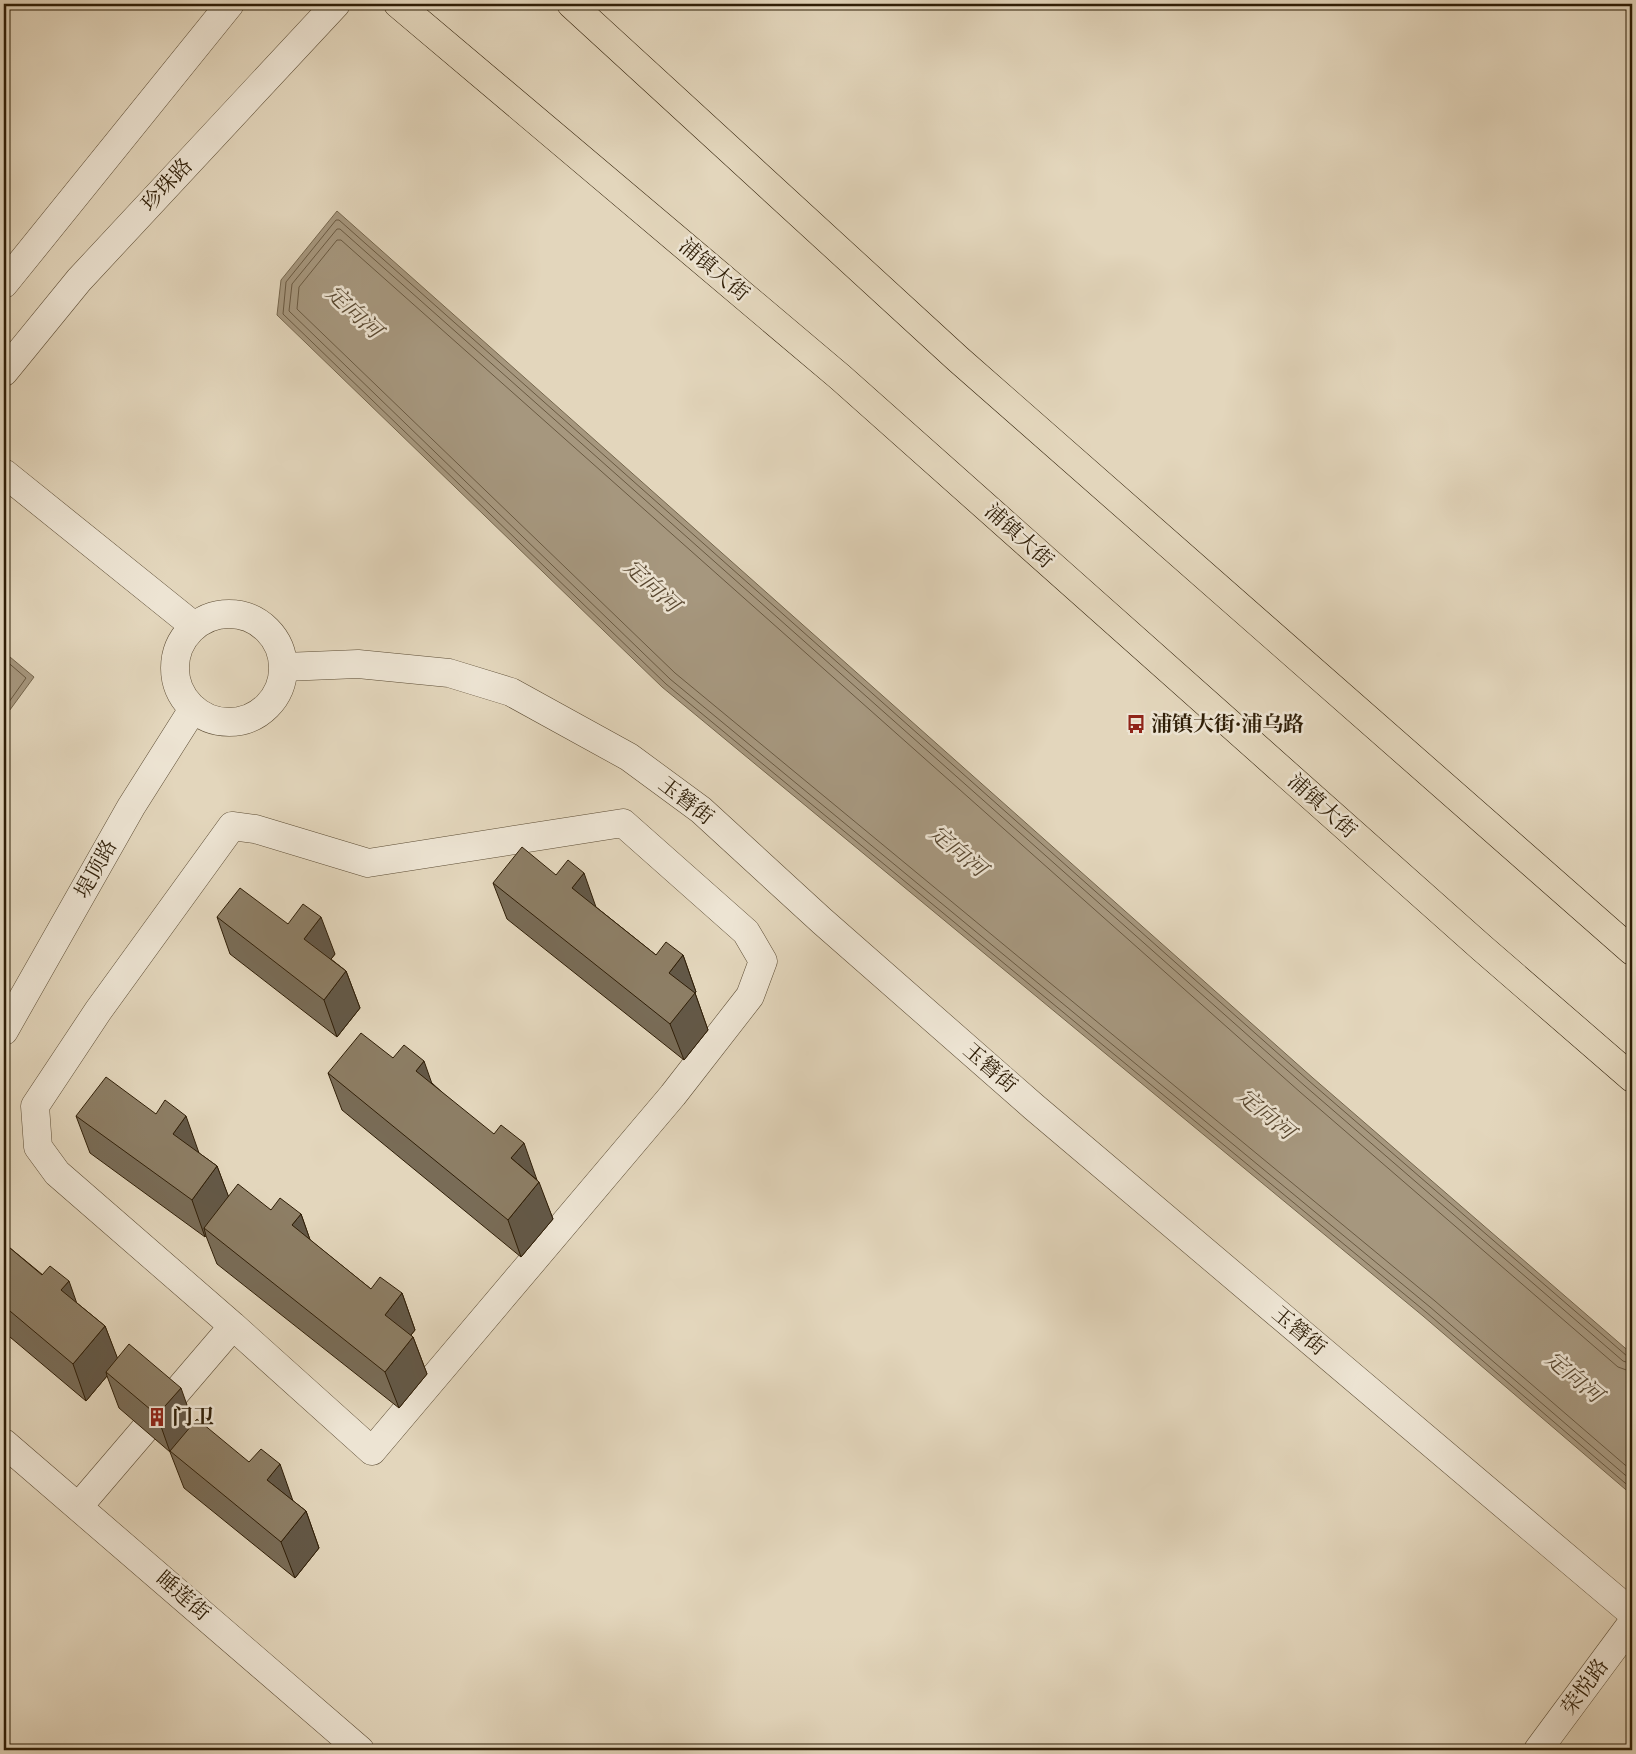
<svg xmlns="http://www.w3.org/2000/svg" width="1636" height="1754" font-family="Cardo,'Noto Serif SC',serif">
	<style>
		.water { fill: #a6977e; stroke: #76674e }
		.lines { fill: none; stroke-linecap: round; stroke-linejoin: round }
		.shore { stroke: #6a5a42; stroke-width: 1 }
		.minor-casing { stroke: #5c4c34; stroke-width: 29 }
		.tertiary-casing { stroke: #5c4c34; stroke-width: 29 }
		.primary-casing { stroke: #2f1e07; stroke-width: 29 }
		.minor { stroke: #ede4d3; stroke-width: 28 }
		.tertiary { stroke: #ede4d3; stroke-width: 28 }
		.primary { stroke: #e3d6bc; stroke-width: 28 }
		.wall { fill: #796c57; stroke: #2f1e07 }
		.shaded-wall { fill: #635847; stroke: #2f1e07 }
		.building { fill: #8d7e65; stroke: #2f1e07 }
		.labels { text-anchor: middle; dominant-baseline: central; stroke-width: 5; stroke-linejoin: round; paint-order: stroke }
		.street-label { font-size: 21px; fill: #2f1e07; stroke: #ede4d3 }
		.poi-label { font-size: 21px; font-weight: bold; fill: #2f1e07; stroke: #ede4d3; text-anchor: start }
		.water-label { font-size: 22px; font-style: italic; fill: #594831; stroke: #ede4d3 }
	</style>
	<rect width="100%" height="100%" fill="#e3d6bc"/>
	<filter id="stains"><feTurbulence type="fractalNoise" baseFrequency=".004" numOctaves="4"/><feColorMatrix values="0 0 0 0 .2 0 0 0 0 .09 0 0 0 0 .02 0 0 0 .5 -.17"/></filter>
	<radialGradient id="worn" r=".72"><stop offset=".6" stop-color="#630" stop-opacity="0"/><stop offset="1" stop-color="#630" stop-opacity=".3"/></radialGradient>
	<g class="water">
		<path d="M337,211L1313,1078L1632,1354V1495L1423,1316L662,687L277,315L281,280Z"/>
		<path d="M4,652L34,677L4,718Z"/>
	</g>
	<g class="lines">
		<g class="shore">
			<path d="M4,659L26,678L4,709"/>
			<path d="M1632,1358L1627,1356L1309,1081L339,220H336L286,282L283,314L666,684L1426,1312L1632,1489"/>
			<path d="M1632,1364L1623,1361L1305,1086L340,229H337L292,284L289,311L670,679L1430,1307L1632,1481"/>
			<path d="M1632,1372L1618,1367L1300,1092L341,240H337L299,287L297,309L675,673L1435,1301L1632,1471"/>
		</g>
		<g class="minor-casing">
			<g id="minor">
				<path d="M4,473L194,626"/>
				<circle cx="229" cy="668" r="54"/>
				<path d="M284,667L358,664L449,673L511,692L629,757L701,810L822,921L1034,1107L1632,1613"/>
				<path d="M4,1031L131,807L193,709"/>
				<path d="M4,1443L360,1750"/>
				<path d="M79,1506L233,1326L372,1451L673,1095L750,996L763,961L746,932L623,823L368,863L255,829L232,826L98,1011L35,1106L38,1147L57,1173L233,1326"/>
			</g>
		</g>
		<g class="tertiary-casing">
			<g id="tertiary">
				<path d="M4,284L230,4"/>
				<path d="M4,372L79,280L336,4"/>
				<path d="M1538,1750L1632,1623"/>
			</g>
		</g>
		<g class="primary-casing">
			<g id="primary">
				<path d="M398,4L840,377L1482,948L1632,1078"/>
				<path d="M571,4L958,359L1632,951"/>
			</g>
		</g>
		<use href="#minor" class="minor"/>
		<use href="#tertiary" class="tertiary"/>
		<use href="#primary" class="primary"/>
	</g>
	<g class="wall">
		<path d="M493,883L596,907L656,955H683L696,992L695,993L708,1030L684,1060L507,919Z"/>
		<path d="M217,917L288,924L335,954L331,959L346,971L360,1008L337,1037L230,954Z"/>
		<path d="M393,1058L432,1083L537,1180L553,1219L521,1257L342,1110L328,1073Z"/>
		<path d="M76,1116L199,1153L217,1166L228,1196L271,1210L301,1214L310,1240L371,1289L402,1293L415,1330L411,1335L413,1337L427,1374L399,1408L217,1264L206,1236L205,1237L90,1153Z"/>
		<path d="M4,1243L105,1326L117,1358L193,1423L306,1511L319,1548L295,1578L184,1488L170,1452L119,1408L107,1376L86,1401L4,1332Z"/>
	</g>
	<g class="shaded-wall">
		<path d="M584,873L597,910L572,888Z"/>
		<path d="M321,917L335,954L318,976L304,939Z"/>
		<path d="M683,955L696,992L695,993L708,1030L684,1060L670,1024L669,973Z"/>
		<path d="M346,971L360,1008L337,1037L324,1000Z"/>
		<path d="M424,1061L437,1098L416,1071Z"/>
		<path d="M186,1116L199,1153L186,1171L173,1134Z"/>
		<path d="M524,1143L537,1180L511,1158Z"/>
		<path d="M217,1166L231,1203L204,1228L206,1236L205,1237L192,1200Z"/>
		<path d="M539,1182L553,1219L521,1257L508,1220Z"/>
		<path d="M301,1214L314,1251L292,1225Z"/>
		<path d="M69,1281L82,1318L61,1290Z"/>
		<path d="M402,1293L415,1330L398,1351L385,1315Z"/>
		<path d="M105,1326L119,1362L106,1372L107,1376L86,1401L73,1364Z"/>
		<path d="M413,1337L427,1374L399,1408L385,1372Z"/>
		<path d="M181,1388L194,1425L170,1452L157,1415Z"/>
		<path d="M280,1464L293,1501L267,1480Z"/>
		<path d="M306,1511L319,1548L295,1578L281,1542Z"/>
	</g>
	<g class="building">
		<path d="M522,847L556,875L568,860L584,873L572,888L656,955L666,942L683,955L669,973L695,993L670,1024L493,883Z"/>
		<path d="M240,888L288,924L303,904L321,917L304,939L346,971L324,1000L217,917Z"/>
		<path d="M361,1033L393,1058L404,1045L424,1061L416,1071L494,1134L501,1125L524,1143L511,1158L539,1182L508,1220L328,1073Z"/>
		<path d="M106,1077L156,1114L165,1100L186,1116L173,1134L217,1166L192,1200L76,1116Z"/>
		<path d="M238,1184L271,1210L280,1198L301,1214L292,1225L371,1289L380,1277L402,1293L385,1315L413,1337L385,1372L204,1228Z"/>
		<path d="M4,1243L42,1275L50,1266L69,1281L61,1290L105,1326L73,1364L4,1306Z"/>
		<path d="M129,1344L181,1388L157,1415L106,1372Z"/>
		<path d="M197,1419L249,1462L261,1449L280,1464L267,1480L306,1511L281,1542L170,1451Z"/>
	</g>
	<defs>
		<g id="bus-bare" transform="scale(1.5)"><path d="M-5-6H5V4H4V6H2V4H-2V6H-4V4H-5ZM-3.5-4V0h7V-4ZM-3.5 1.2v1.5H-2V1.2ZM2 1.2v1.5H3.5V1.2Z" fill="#8f2418" stroke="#ede4d3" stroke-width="2.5" paint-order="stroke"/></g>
		<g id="building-bare" transform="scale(1.5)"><path d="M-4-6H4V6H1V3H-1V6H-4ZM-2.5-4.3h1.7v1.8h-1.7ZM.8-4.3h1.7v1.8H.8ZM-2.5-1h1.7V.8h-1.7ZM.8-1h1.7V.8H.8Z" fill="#8f2418" stroke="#ede4d3" stroke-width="2.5" paint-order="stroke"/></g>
	</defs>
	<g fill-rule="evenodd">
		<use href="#bus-bare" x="1136" y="724"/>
		<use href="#building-bare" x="157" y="1417"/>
	</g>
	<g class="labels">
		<g class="street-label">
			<text transform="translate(167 185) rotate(-47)">珍珠路</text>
			<text transform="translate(714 270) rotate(40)">浦镇大街</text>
			<text transform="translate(1019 536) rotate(42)">浦镇大街</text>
			<text transform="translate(686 801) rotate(38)">玉簪街</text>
			<text transform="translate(1322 806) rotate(42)">浦镇大街</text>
			<text transform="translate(96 869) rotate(-61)">堤顶路</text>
			<text transform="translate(990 1068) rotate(41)">玉簪街</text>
			<text transform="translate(1299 1331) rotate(40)">玉簪街</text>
			<text transform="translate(183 1596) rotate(41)">睡莲街</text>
			<text transform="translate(1585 1687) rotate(-54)">荣悦路</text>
		</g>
		<g class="poi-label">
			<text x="1151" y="724">浦镇大街·浦乌路</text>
			<text x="172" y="1417">门卫</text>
		</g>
		<g class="water-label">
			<text transform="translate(354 312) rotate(43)">定向河</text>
			<text transform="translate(652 586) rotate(43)">定向河</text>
			<text transform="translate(958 851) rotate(40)">定向河</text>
			<text transform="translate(1266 1114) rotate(40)">定向河</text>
			<text transform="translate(1574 1377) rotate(40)">定向河</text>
		</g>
	</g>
	<rect width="1636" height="1754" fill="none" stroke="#e3d6bc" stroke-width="20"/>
	<rect x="5" y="5" width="1626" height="1744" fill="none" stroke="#2f1e07" stroke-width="2.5"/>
	<rect x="10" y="10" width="1616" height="1734" fill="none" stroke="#2f1e07"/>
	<rect width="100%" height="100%" filter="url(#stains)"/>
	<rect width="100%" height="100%" fill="url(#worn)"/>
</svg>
